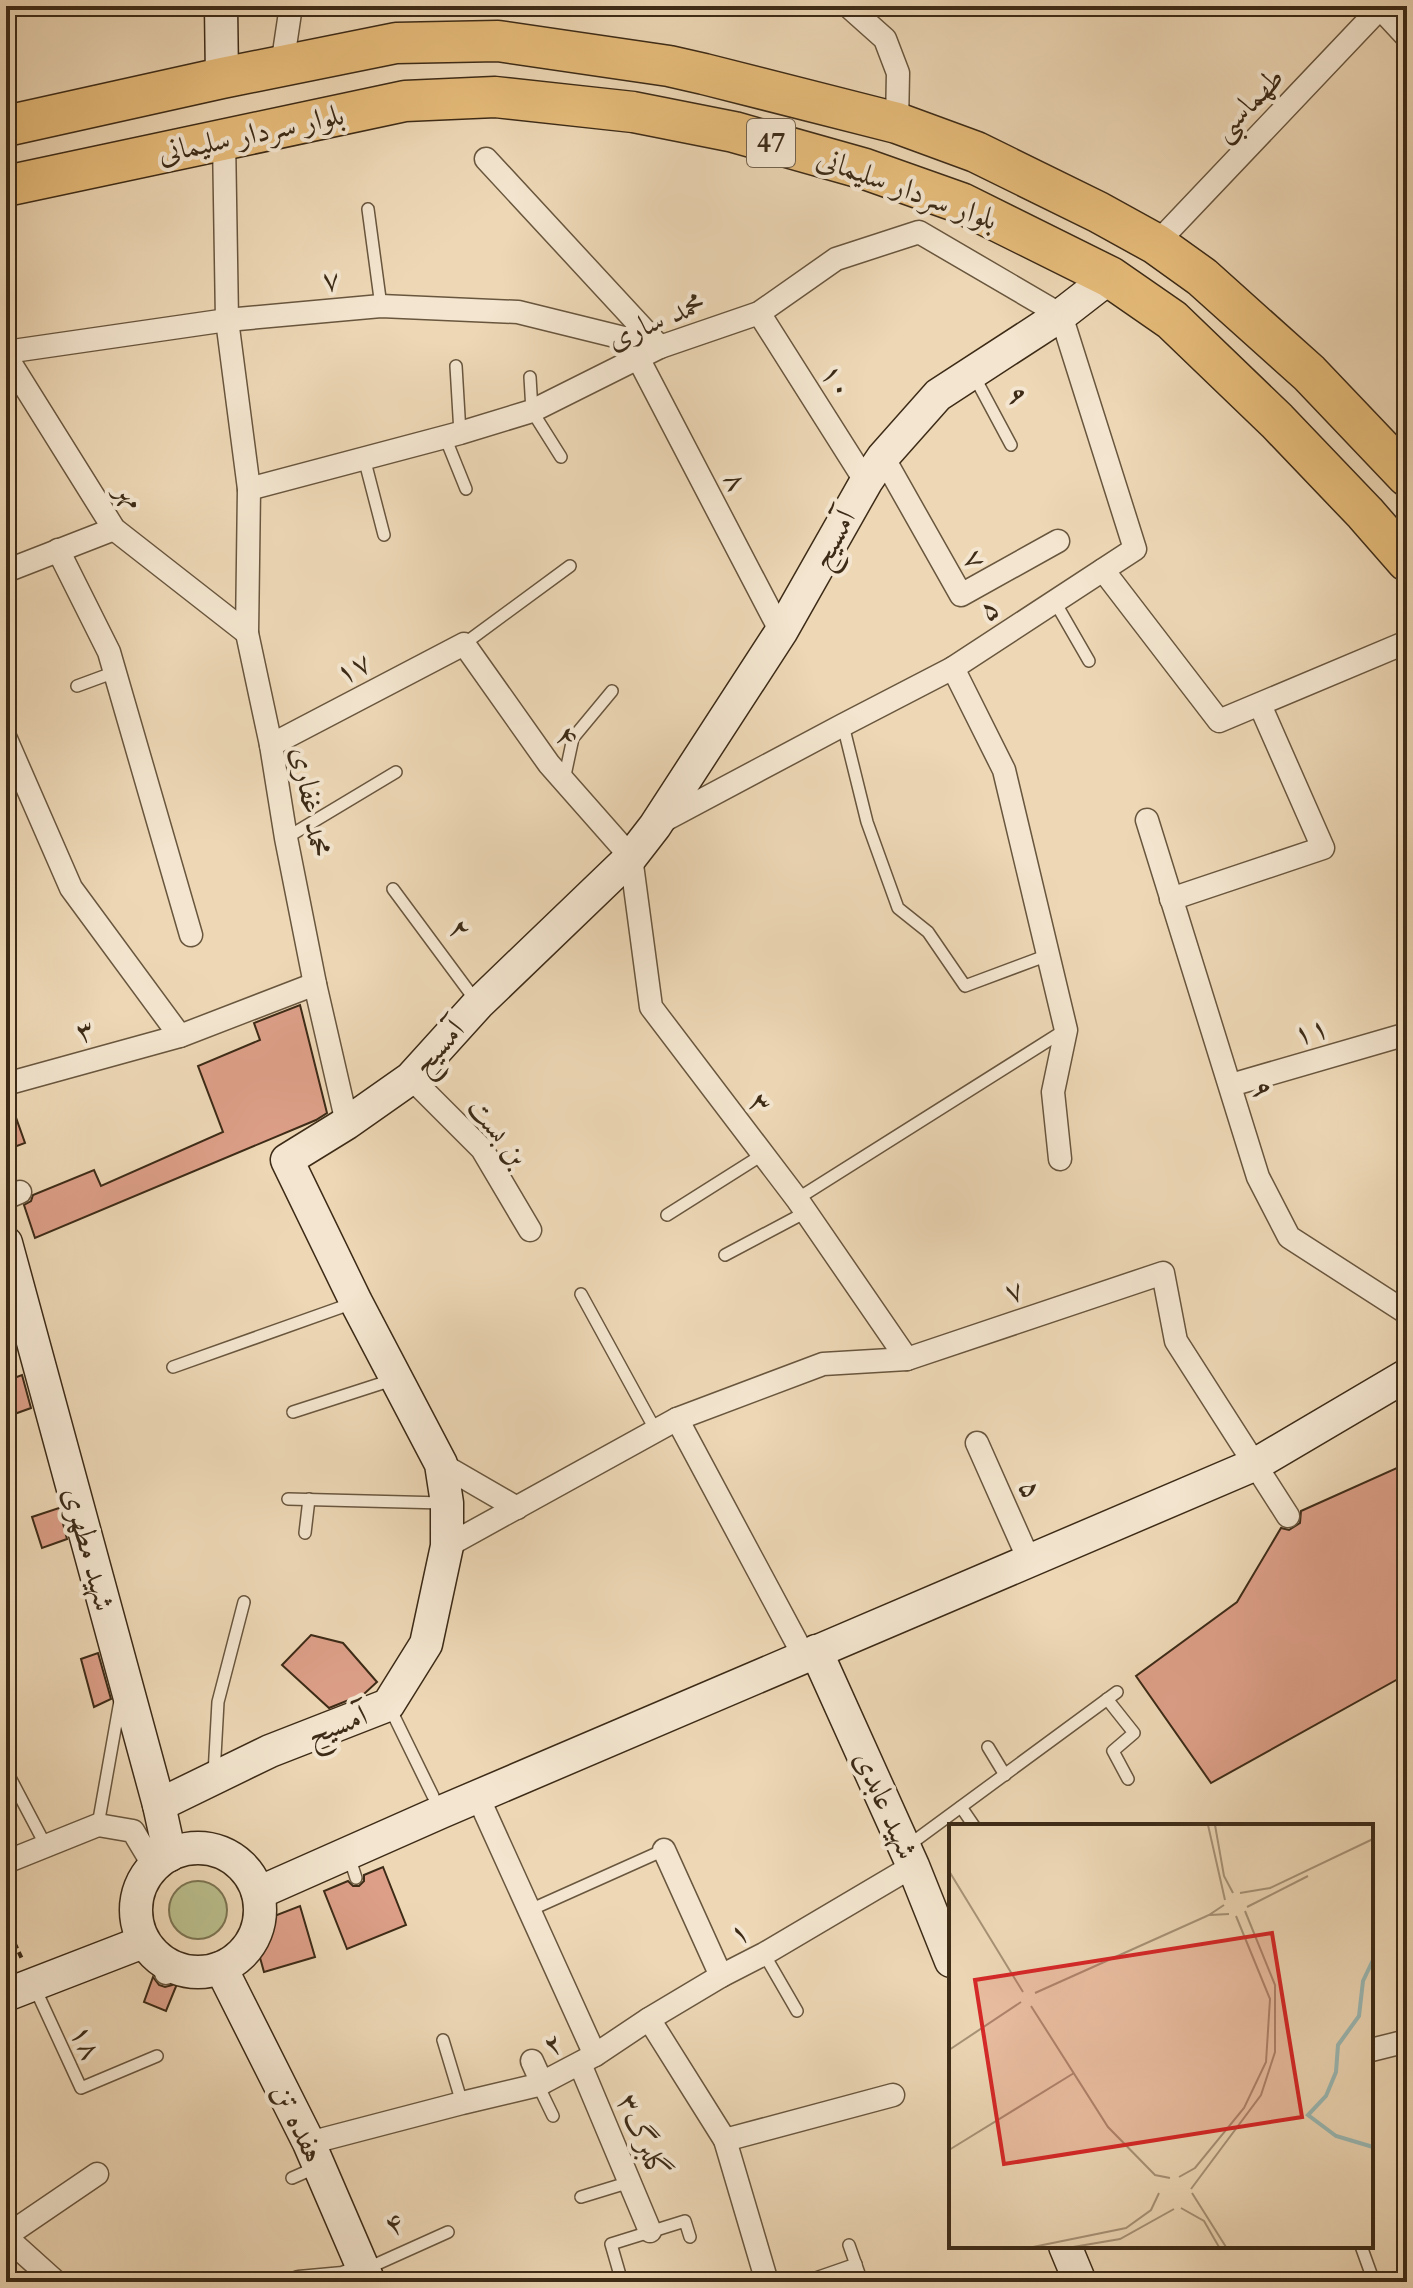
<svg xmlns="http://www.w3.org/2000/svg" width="1413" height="2288" font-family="Cardo,Amiri,serif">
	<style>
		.green { fill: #babe8c; stroke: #7c7452; stroke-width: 2 }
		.building { fill: #dd9f88; stroke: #3d2b17; stroke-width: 2 }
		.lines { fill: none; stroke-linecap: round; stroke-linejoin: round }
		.lane-casing { stroke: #69563e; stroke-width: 14 }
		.street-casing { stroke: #69563e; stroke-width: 25 }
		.secondary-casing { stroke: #3d2b17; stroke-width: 35 }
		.highway-casing { stroke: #3d2b17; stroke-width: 43 }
		.path { stroke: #3d2b17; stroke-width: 4; stroke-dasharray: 6 4; stroke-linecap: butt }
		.lane { stroke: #f3e5cf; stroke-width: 11 }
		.street { stroke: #f3e5cf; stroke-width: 22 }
		.secondary { stroke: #f3e5cf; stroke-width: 32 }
		.highway { stroke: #e6bc7a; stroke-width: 40 }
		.labels { text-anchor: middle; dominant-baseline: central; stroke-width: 8; stroke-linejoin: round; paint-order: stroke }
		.shield { fill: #f3e5cf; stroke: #74634e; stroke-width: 2 }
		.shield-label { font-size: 28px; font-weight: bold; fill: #3d2b17 }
		.street-label { font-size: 30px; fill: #3d2b17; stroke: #f3e5cf }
		.inset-river { fill: none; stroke: #9ab8b3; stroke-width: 4 }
		.inset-road { fill: none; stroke: #a79276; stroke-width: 2 }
		.view { fill: #d62828; fill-opacity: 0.15; stroke: #d62828; stroke-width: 4 }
		.inset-edge { fill: none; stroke: #3d2b17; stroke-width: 4 }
	</style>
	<rect width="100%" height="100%" fill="#edd7b5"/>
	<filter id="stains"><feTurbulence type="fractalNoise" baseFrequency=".0025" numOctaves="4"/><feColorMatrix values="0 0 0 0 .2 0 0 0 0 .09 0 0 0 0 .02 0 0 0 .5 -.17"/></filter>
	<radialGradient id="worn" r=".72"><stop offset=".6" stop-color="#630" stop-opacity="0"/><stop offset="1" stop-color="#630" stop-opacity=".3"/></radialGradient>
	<circle class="green" cx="198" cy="1910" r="29"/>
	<g class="building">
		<path d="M300,1005L327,1113L316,1120L35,1238L24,1205L31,1201L33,1195L94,1170L101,1186L223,1132L198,1066L260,1040L254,1023Z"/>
		<path d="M6,1098H9L25,1143L6,1150Z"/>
		<path d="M22,1375L31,1408L6,1417V1381Z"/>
		<path d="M1399,1467L1407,1486V1674L1211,1783L1136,1676L1237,1602L1281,1528L1289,1530L1300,1523L1301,1511Z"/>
		<path d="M59,1508L67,1539L42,1548L32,1517Z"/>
		<path d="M311,1635L343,1643L377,1682L364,1694L329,1708L282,1665Z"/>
		<path d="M98,1653L111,1699L94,1707L81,1659Z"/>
		<path d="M383,1867L406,1925L347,1949L324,1891L348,1881L353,1886H359L364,1881V1875Z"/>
		<path d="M300,1906L315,1957L264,1972L259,1954L260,1942L268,1937L267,1930L264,1927L269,1918Z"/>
		<path d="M153,1977L159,1985L165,1987L172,1985L179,1979L166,2011L144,2002Z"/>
	</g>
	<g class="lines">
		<g class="lane-casing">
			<g id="lane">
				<path d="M368,209L381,306"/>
				<path d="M456,366L460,433"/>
				<path d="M973,374L1011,445"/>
				<path d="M530,377L532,411L561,457"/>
				<path d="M445,437L466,489"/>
				<path d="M364,458L384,535"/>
				<path d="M1055,602L1089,661"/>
				<path d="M464,644L570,566"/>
				<path d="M77,686L115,672"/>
				<path d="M843,725L867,822L898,908L928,932L965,986L1048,955"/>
				<path d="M564,780L573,738L612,691"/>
				<path d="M286,838L396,772"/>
				<path d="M393,889L476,1001"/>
				<path d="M797,1199L1065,1030"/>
				<path d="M667,1215L762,1155"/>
				<path d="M725,1255L806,1212"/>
				<path d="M581,1294L656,1431"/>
				<path d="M173,1367L353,1303"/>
				<path d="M293,1412L392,1380"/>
				<path d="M288,1499L443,1503"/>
				<path d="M305,1533L309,1499"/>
				<path d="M1107,1699L1134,1733L1113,1751L1128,1779"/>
				<path d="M389,1706L433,1796"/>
				<path d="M988,1747L1005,1775"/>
				<path d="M6,1770L46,1846"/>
				<path d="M214,1774L218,1702L244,1602"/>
				<path d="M961,1807L974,1826"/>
				<path d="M98,1825L120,1701"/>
				<path d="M909,1845L1117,1692"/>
				<path d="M349,1856L356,1878"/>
				<path d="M530,1910L664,1850"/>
				<path d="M256,1932L260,1934"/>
				<path d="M764,1954L797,2011"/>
				<path d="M34,1986L81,2088L157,2056"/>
				<path d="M443,2040L462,2103"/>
				<path d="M538,2085L553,2116"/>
				<path d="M292,2178L317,2167"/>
				<path d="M581,2197L630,2182"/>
				<path d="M849,2245L862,2282"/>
				<path d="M1361,2246L1374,2282"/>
				<path d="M368,2268L448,2232"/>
				<path d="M622,2282L611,2244L685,2221L690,2237"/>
				<path d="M804,2282L856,2264"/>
			</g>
		</g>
		<g class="street-casing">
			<g id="street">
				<path d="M848,6L885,39L898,73L897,123"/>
				<path d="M1380,8L1407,37"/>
				<path d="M282,66L291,6"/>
				<path d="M224,139L227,320L249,489L247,633L271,745L286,838L315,984L347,1123"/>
				<path d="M486,159L659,346"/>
				<path d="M1156,244L1382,6"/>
				<path d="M759,313L866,482"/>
				<path d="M6,352L227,320L381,306L518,312L660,347"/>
				<path d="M6,356L114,529L247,633"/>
				<path d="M638,358L781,632"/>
				<path d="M883,457L961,595L1058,541"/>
				<path d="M249,489L460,433L532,411L660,347L759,313L836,259L919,232L1061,315L1135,549L953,668L843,725L659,823"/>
				<path d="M58,550L109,652L191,935"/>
				<path d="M1103,570L1219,721L1407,642"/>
				<path d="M6,571L114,529"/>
				<path d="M953,668L1004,770L1066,1030L1053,1092L1060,1159"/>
				<path d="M6,739L71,888L180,1036"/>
				<path d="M271,745L464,644L549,764L631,857L651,1007L797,1199L907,1359"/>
				<path d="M1147,820L1258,1177L1289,1237L1407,1313"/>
				<path d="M1171,899L1323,848L1260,705"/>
				<path d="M411,1078L482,1149L530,1230"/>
				<path d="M6,1084L180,1036L315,984"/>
				<path d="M1231,1085L1407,1034"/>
				<path d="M6,1198L20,1192"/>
				<path d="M677,1419L804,1656"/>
				<path d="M977,1443L1029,1560"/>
				<path d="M441,1464L517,1508"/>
				<path d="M447,1546L677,1419L823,1364L907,1359L1163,1273L1176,1341L1288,1516"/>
				<path d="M478,1797L595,2055"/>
				<path d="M664,1850L721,1976"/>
				<path d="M6,1862L98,1825L133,1831L154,1866"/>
				<path d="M166,1973L171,1964"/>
				<path d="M649,2019L725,2140L767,2282"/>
				<path d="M1371,2050L1407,2041"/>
				<path d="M532,2061L542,2083"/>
				<path d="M580,2064L650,2231"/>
				<path d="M725,2140L893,2095"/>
				<path d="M309,2143L462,2103L538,2085L595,2055L649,2019L721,1976L764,1954L913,1866"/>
				<path d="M6,2236L97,2174"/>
				<path d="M6,2237L56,2282"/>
				<path d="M299,2282L343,2278L364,2270"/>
			</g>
		</g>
		<g class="secondary-casing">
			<g id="secondary">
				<path d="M221,6L222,78"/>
				<path d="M6,1243L159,1805L170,1855"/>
				<path d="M816,1651L913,1866L951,1961"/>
				<path d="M159,1805L270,1751L388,1705L426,1644L447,1546V1503L441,1464L356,1302L287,1160L347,1123L411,1078L478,1004L631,857L655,826L781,632L866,482L883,457L938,395L1061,315L1110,277"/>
				<circle cx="198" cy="1910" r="62"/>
				<path d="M258,1893L441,1812L1256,1464L1407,1375"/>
				<path d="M221,1968L309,2143L369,2282"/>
				<path d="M6,1995L143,1942"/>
				<path d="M1065,2246L1080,2282"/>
			</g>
		</g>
		<g class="highway-casing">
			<g id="highway">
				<path d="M6,126L222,78L396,43L498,41L669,66L704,74L897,123L976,152L1098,212L1156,244L1202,277L1309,373L1407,476"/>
				<path d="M6,186L405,101L495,97L633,112L734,132L865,169L961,203L1110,277L1172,320L1277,421L1365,513L1407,561"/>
			</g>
		</g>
		<path class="path" d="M6,1925L23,1961"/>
		<use href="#lane" class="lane"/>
		<use href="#street" class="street"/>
		<use href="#secondary" class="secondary"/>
		<use href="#highway" class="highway"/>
	</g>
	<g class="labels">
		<rect class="shield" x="747" y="119" width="48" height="48" rx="6"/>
		<g class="shield-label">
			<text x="771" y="143">47</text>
		</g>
		<g class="street-label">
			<text transform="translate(1248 104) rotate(-46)">طهماسبی</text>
			<text transform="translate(251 134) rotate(-12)">بلوار سردار سلیمانی</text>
			<text transform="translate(907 189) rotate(20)">بلوار سردار سلیمانی</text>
			<text transform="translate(331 280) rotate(-5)">۷</text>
			<text transform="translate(656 321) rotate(-23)">محمد ساری</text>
			<text transform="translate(837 381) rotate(58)">۱۰</text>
			<text transform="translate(1018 395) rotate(62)">۹</text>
			<text transform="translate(736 481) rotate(63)">۸</text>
			<text transform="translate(131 495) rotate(54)">مهر</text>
			<text transform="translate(833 539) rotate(-61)">آمسیح</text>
			<text transform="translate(975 559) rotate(60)">۷</text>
			<text transform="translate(989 609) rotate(-33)">۵</text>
			<text transform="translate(353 668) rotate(-28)">۱۷</text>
			<text transform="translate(567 736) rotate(53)">۴</text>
			<text transform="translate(311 802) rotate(80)">محمد غفاری</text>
			<text transform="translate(460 929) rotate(53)">۲</text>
			<text transform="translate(85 1031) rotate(-16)">۳</text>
			<text transform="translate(1311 1031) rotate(-16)">۱۱</text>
			<text transform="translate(438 1047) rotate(-47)">آمسیح</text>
			<text transform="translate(1263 1089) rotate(73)">۹</text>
			<text transform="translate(760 1103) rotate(53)">۳</text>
			<text transform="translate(498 1132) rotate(52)">بن بست</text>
			<text transform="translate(1014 1291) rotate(-19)">۷</text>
			<text transform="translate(1031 1489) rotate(66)">۵</text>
			<text transform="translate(89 1549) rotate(75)">شهید مطهری</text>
			<text transform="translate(337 1725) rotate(-21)">آمسیح</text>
			<text transform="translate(886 1805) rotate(66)">شهید عابدی</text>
			<text transform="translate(739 1933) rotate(-28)">۱</text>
			<text transform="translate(86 2042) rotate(65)">۱۸</text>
			<text transform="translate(553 2044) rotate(-28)">۲</text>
			<text transform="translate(298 2123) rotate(64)">هفده تن</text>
			<text transform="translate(643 2136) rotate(67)">گلبرگ۳</text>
			<text transform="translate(394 2224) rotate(-24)">۴</text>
		</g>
	</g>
	<g transform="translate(949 1824)">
		<rect width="424" height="424" fill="#edd7b5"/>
		<path class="inset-river" d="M424,136L414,157L410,192L389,221L387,248L377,272L359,291L387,312L424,323"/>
		<path class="inset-road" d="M259,1L276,76M266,1L275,52L284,69M0,47L74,168M291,69L321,64L424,15M275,81L260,91L280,90M298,83L359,52M86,169L260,91M82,182L159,303L206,351L221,354M0,226L72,178M0,326L125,249M230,353L246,344L295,284L317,238L321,175L287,92M242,365L312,271L326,228V161L296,87M243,369L277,423M232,384L255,397L270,423M84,423L177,404L202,386L210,369M124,423L171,415L225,385"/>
		<path class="view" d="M323,109L353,293L55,340L26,156Z"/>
		<rect width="424" height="424" class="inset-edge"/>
	</g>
	<rect width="1413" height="2288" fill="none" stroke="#edd7b5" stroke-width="32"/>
	<rect x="8" y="8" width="1397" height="2272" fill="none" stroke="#3d2b17" stroke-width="4"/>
	<rect x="16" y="16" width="1381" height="2256" fill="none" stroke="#3d2b17" stroke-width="2"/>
	<rect width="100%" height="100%" filter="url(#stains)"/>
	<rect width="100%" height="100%" fill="url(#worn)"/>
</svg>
